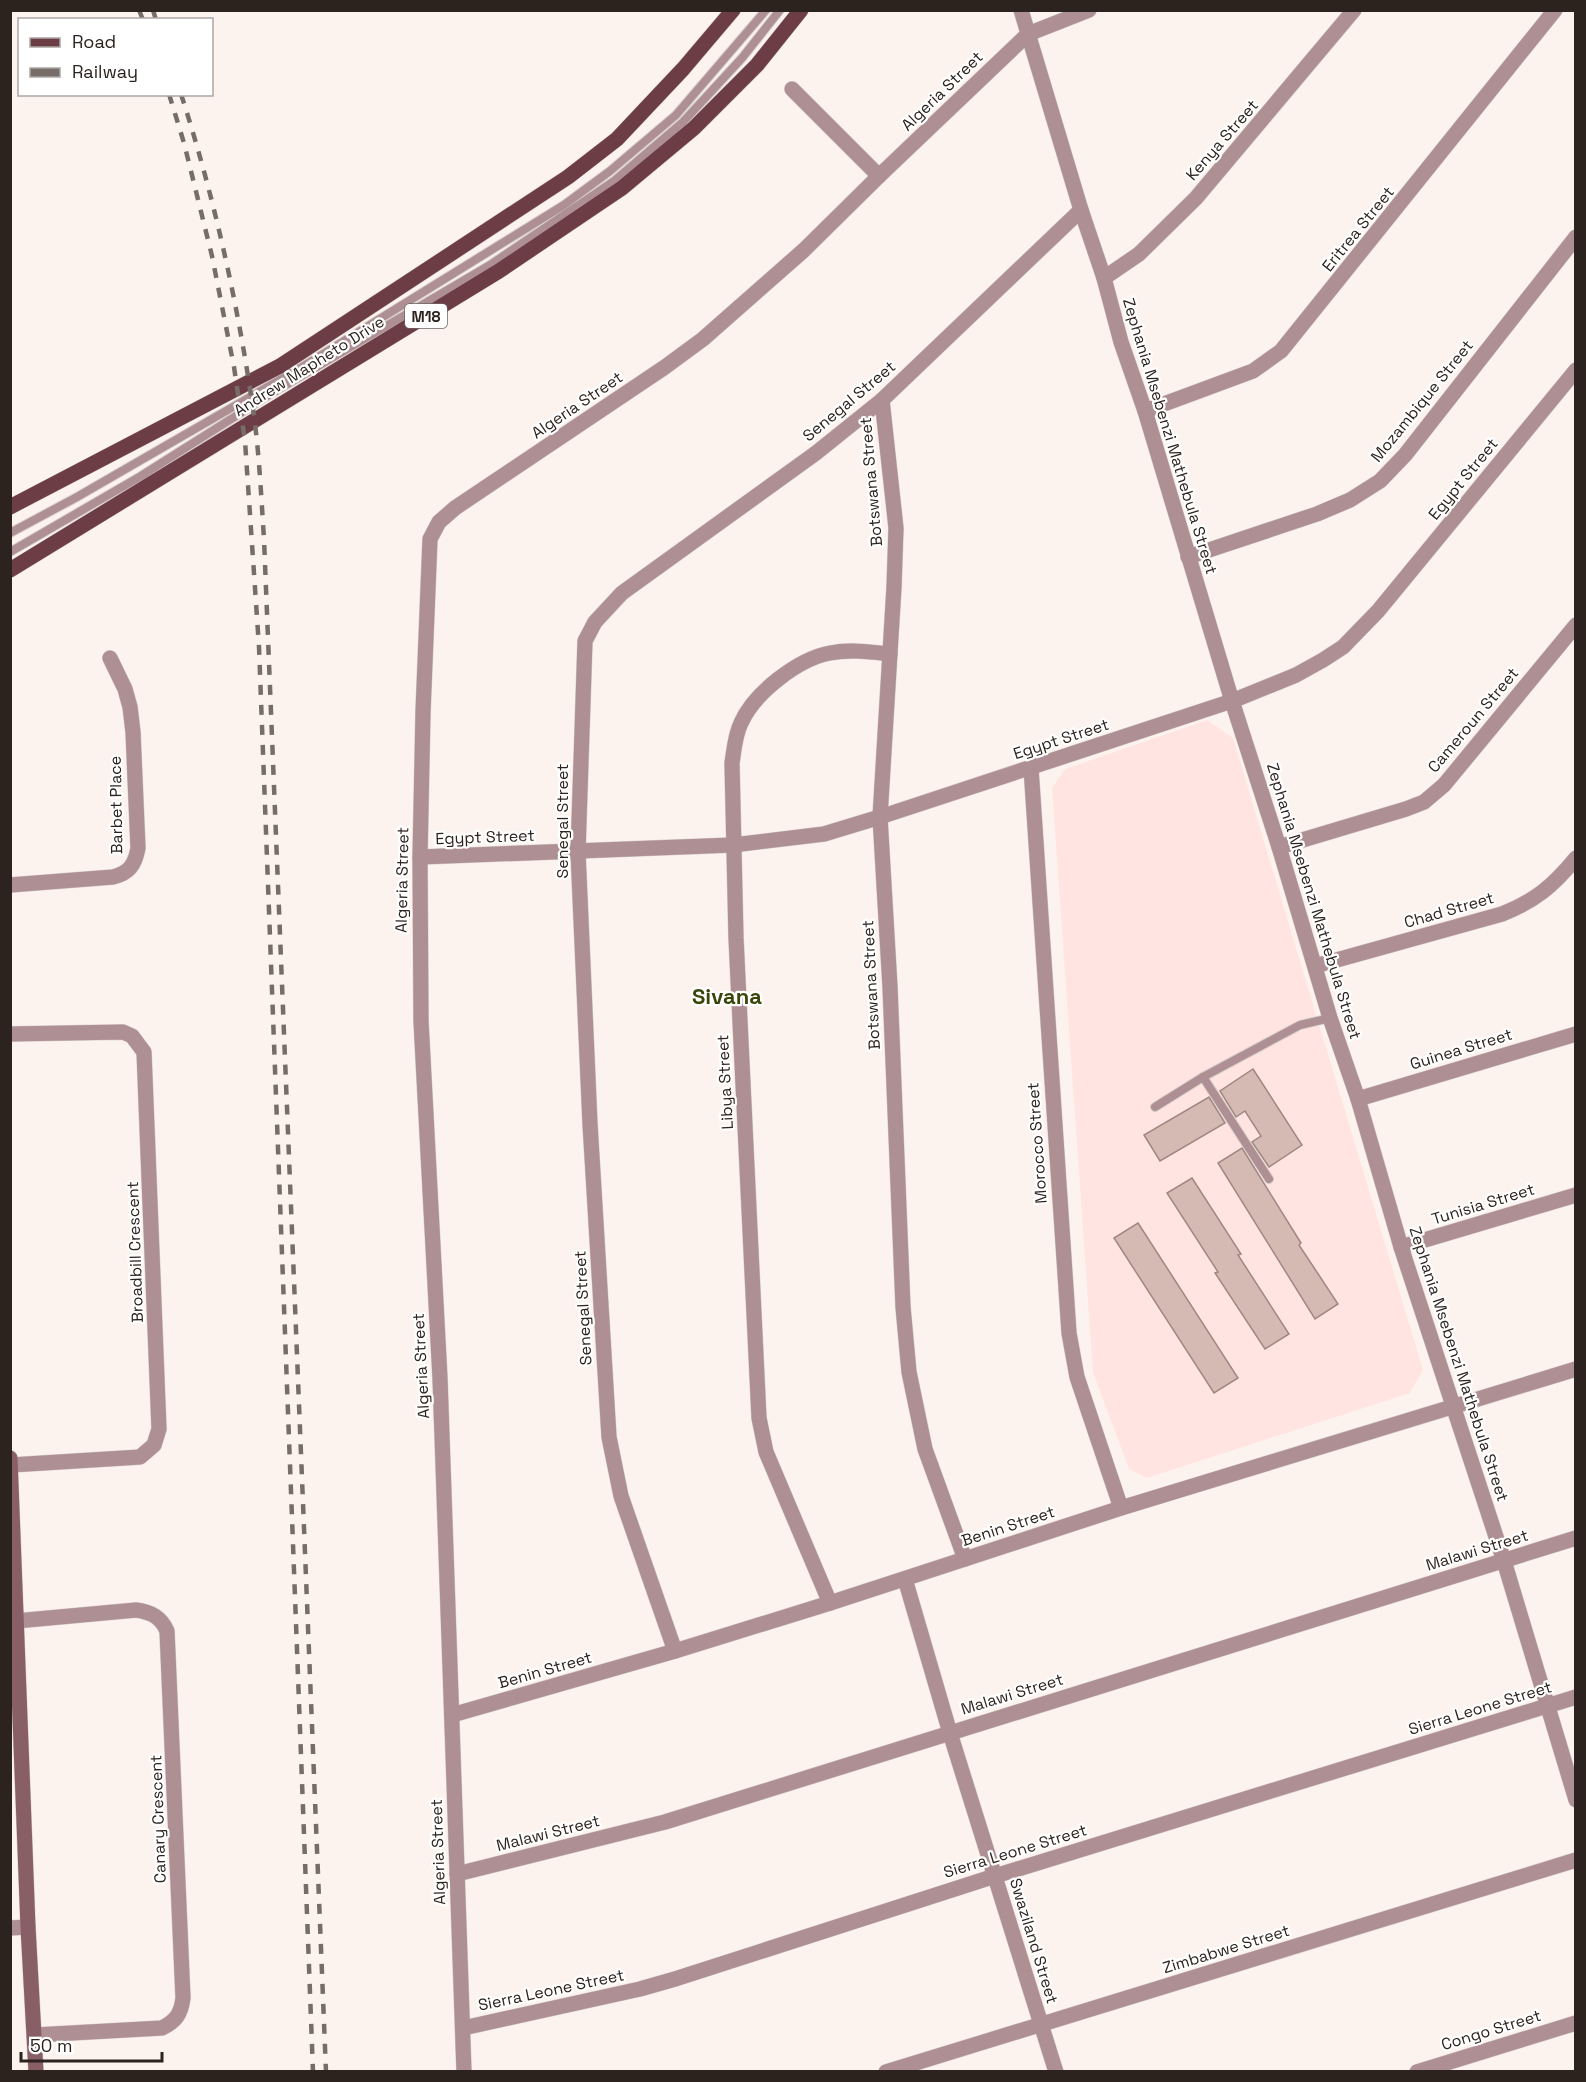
<svg xmlns="http://www.w3.org/2000/svg" width="1586" height="2082" font-family="'Space Grotesk',sans-serif">
	<style>
		.education { fill: #ffe4e2 }
		.building { fill: #d4bab3; stroke: #a08781; stroke-width: 1.5 }
		.lines { fill: none; stroke-linecap: round; stroke-linejoin: round }
		.lane-casing { stroke: #d7cec9; stroke-width: 10 }
		.street-casing { stroke: #d7cec9; stroke-width: 16 }
		.secondary-casing { stroke: #d7cec9; stroke-width: 16 }
		.primary-casing { stroke: #d7cec9; stroke-width: 16 }
		.lane { stroke: #ad8f94; stroke-width: 8 }
		.street { stroke: #ad8f94; stroke-width: 15 }
		.secondary { stroke: #895f66; stroke-width: 15 }
		.primary { stroke: #6d3d46; stroke-width: 15 }
		.rail { stroke: #766c68; stroke-width: 4.5; stroke-dasharray: 10 10; stroke-linecap: butt }
		.labels { text-anchor: middle; dominant-baseline: central; stroke-width: 4.5; stroke-linejoin: round; paint-order: stroke }
		.shield { fill: #fff; stroke: #6b6562; stroke-width: 1.5 }
		.shield-label { font-size: 15px; font-weight: bold; fill: #2c231f }
		.street-label { font-size: 16px; fill: #2c231f; stroke: #fff }
		.district-label { font-size: 22px; font-weight: bold; fill: #3a450a; stroke: #fff }
	</style>
	<rect width="100%" height="100%" fill="#fdf3ee"/>
	<path class="education" d="M1207,720L1233,738L1423,1370L1410,1393L1147,1478L1129,1469L1093,1373L1052,788L1065,769Z"/>
	<g class="building">
		<path d="M1253,1069L1302,1145L1269,1167L1252,1142L1261,1136L1245,1111L1236,1117L1220,1091Z"/>
		<path d="M1209,1097L1225,1123L1160,1161L1144,1135Z"/>
		<path d="M1242,1148L1301,1243L1299,1245L1338,1304L1315,1319L1218,1163Z"/>
		<path d="M1192,1178L1241,1254L1238,1255L1289,1334L1265,1349L1215,1273L1218,1272L1167,1193Z"/>
		<path d="M1138,1223L1238,1378L1214,1393L1114,1238Z"/>
	</g>
	<g class="lines">
		<g class="lane-casing">
			<g id="lane">
				<path d="M10,533L77,497L302,367L564,205L610,171L676,115L766,10"/>
				<path d="M10,552L141,476L269,395L490,265L614,181L683,122L742,58L780,10"/>
				<path d="M1203,1077L1269,1179"/>
				<path d="M1155,1107L1203,1077L1300,1025L1330,1018"/>
			</g>
		</g>
		<g class="street-casing">
			<g id="street">
				<path d="M1021,10L1081,210L1104,278L1121,342L1145,411L1232,701L1279,847L1330,1018L1358,1099L1401,1247L1504,1561L1576,1800"/>
				<path d="M792,89L879,176"/>
				<path d="M1104,278L1139,254L1196,198L1354,10"/>
				<path d="M882,400L896,528L894,587L880,817L890,987L903,1307L909,1372L925,1449L965,1559"/>
				<path d="M1145,411L1253,371L1281,351L1555,10"/>
				<path d="M1188,557L1317,514L1350,500L1380,481L1405,455L1576,237"/>
				<path d="M1031,768L1069,1333L1077,1377L1121,1508"/>
				<path d="M1279,847L1406,809L1424,802L1444,785L1576,625"/>
				<path d="M420,857L733,845L824,834L880,817L1232,701L1296,675L1323,660L1343,647L1378,611L1576,370"/>
				<path d="M10,885L113,877C129,873 135,865 138,848L133,732L130,707L125,689L110,658"/>
				<path d="M1315,966L1502,914C1535,901 1553,886 1576,858"/>
				<path d="M10,1034L123,1032L132,1036L144,1052L159,1429L154,1445L140,1457L11,1465"/>
				<path d="M1358,1099L1576,1034"/>
				<path d="M1401,1247L1576,1195"/>
				<path d="M905,1579L950,1733L1056,2072"/>
				<path d="M830,1603L766,1452L759,1418L736,938L732,763C734,750 735,735 741,723C754,693 798,659 830,653C850,649 871,652 890,654"/>
				<path d="M16,1621L136,1610C151,1612 161,1617 167,1631L183,1998C181,2014 176,2021 162,2028L35,2035"/>
				<path d="M675,1651L621,1496L609,1437L590,1124L578,852L585,641L595,622L622,593L816,453L882,400L1081,210"/>
				<path d="M452,1715L675,1651L830,1603L1121,1508L1576,1369"/>
				<path d="M457,1874L665,1822L1576,1538"/>
				<path d="M10,1928L28,1927"/>
				<path d="M463,2028L640,1989L675,1979L995,1876L1576,1697"/>
				<path d="M464,2072L440,1378L421,1021L420,857L423,712L430,539L439,522L455,508L665,367L703,339L804,250L879,176L1028,34L1089,10"/>
				<path d="M886,2072L1576,1860"/>
				<path d="M1417,2072L1576,2023"/>
			</g>
		</g>
		<g class="secondary-casing">
			<path id="secondary" d="M10,1458L28,1927L36,2072"/>
		</g>
		<g class="primary-casing">
			<g id="primary">
				<path d="M10,507L280,366L568,177L617,139L683,69L733,10"/>
				<path d="M10,570L499,271L622,188L694,128L757,65L801,10"/>
			</g>
		</g>
		<use href="#lane" class="lane"/>
		<use href="#street" class="street"/>
		<use href="#secondary" class="secondary"/>
		<use href="#primary" class="primary"/>
		<g class="rail">
			<path d="M139,10L143,20"/>
			<path d="M153,10L156,20"/>
			<path d="M169,94L184,143L212,256L234,367L245,441L259,647L313,2072"/>
			<path d="M181,94C213,193 237,300 252,402C259,447 261,494 264,539L326,2072"/>
		</g>
	</g>
	<g class="labels">
		<rect class="shield" x="405" y="304" width="42" height="24" rx="4.5"/>
		<g class="shield-label">
			<text x="426" y="316">M18</text>
		</g>
		<g class="street-label">
			<text transform="translate(942 91) rotate(-44)">Algeria Street</text>
			<text transform="translate(1222 140) rotate(-49)">Kenya Street</text>
			<text transform="translate(1358 229) rotate(-51)">Eritrea Street</text>
			<text transform="translate(309 366) rotate(-32)">Andrew Mapheto Drive</text>
			<text transform="translate(849 401) rotate(-40)">Senegal Street</text>
			<text transform="translate(1422 401) rotate(-51)">Mozambique Street</text>
			<text transform="translate(577 405) rotate(-34)">Algeria Street</text>
			<text transform="translate(1170 436) rotate(73)">Zephania Msebenzi Mathebula Street</text>
			<text transform="translate(1463 479) rotate(-51)">Egypt Street</text>
			<text transform="translate(871 482) rotate(-95)">Botswana Street</text>
			<text transform="translate(1473 720) rotate(-50)">Cameroun Street</text>
			<text transform="translate(1061 739) rotate(-18)">Egypt Street</text>
			<text transform="translate(116 805) rotate(-91)">Barbet Place</text>
			<text transform="translate(562 821) rotate(-90)">Senegal Street</text>
			<text transform="translate(485 837) rotate(-2)">Egypt Street</text>
			<text transform="translate(402 880) rotate(-89)">Algeria Street</text>
			<text transform="translate(1314 901) rotate(73)">Zephania Msebenzi Mathebula Street</text>
			<text transform="translate(1449 910) rotate(-16)">Chad Street</text>
			<text transform="translate(871 985) rotate(-93)">Botswana Street</text>
			<text transform="translate(1461 1049) rotate(-17)">Guinea Street</text>
			<text transform="translate(725 1082) rotate(-93)">Libya Street</text>
			<text transform="translate(1037 1143) rotate(-94)">Morocco Street</text>
			<text transform="translate(1483 1204) rotate(-17)">Tunisia Street</text>
			<text transform="translate(135 1252) rotate(-92)">Broadbill Crescent</text>
			<text transform="translate(583 1308) rotate(-93)">Senegal Street</text>
			<text transform="translate(1459 1364) rotate(72)">Zephania Msebenzi Mathebula Street</text>
			<text transform="translate(421 1366) rotate(-93)">Algeria Street</text>
			<text transform="translate(1008 1526) rotate(-18)">Benin Street</text>
			<text transform="translate(1477 1550) rotate(-17)">Malawi Street</text>
			<text transform="translate(545 1670) rotate(-16)">Benin Street</text>
			<text transform="translate(1012 1694) rotate(-17)">Malawi Street</text>
			<text transform="translate(1480 1708) rotate(-17)">Sierra Leone Street</text>
			<text transform="translate(158 1819) rotate(-92)">Canary Crescent</text>
			<text transform="translate(548 1833) rotate(-14)">Malawi Street</text>
			<text transform="translate(1015 1851) rotate(-17)">Sierra Leone Street</text>
			<text transform="translate(438 1852) rotate(-92)">Algeria Street</text>
			<text transform="translate(1034 1941) rotate(73)">Swaziland Street</text>
			<text transform="translate(1226 1949) rotate(-17)">Zimbabwe Street</text>
			<text transform="translate(551 1990) rotate(-12)">Sierra Leone Street</text>
			<text transform="translate(1491 2030) rotate(-17)">Congo Street</text>
		</g>
		<g class="district-label">
			<text x="727" y="996">Sivana</text>
		</g>
	</g>
	<rect width="1586" height="2082" fill="none" stroke="#2c231f" stroke-width="24"/>
	<rect x="18" y="18" width="195" height="78" fill="#ffffff" stroke="#aba7a5" stroke-width="1.5"/>
	<rect x="30" y="38" width="30" height="9" fill="#6d3d46" stroke="#aba7a5" stroke-width="1.5"/>
	<text x="72" y="48" font-size="18" fill="#2c231f">Road</text>
	<rect x="30" y="68" width="30" height="9" fill="#766c68" stroke="#aba7a5" stroke-width="1.5"/>
	<text x="72" y="78" font-size="18" fill="#2c231f">Railway</text>
	<path d="M21 2052v9h141v-9" fill="none" stroke="#2c231f" stroke-width="3"/>
	<text x="30" y="2052" font-size="18" fill="#2c231f" stroke="#ffffff" stroke-width="4.5" paint-order="stroke">50 m</text>
</svg>
